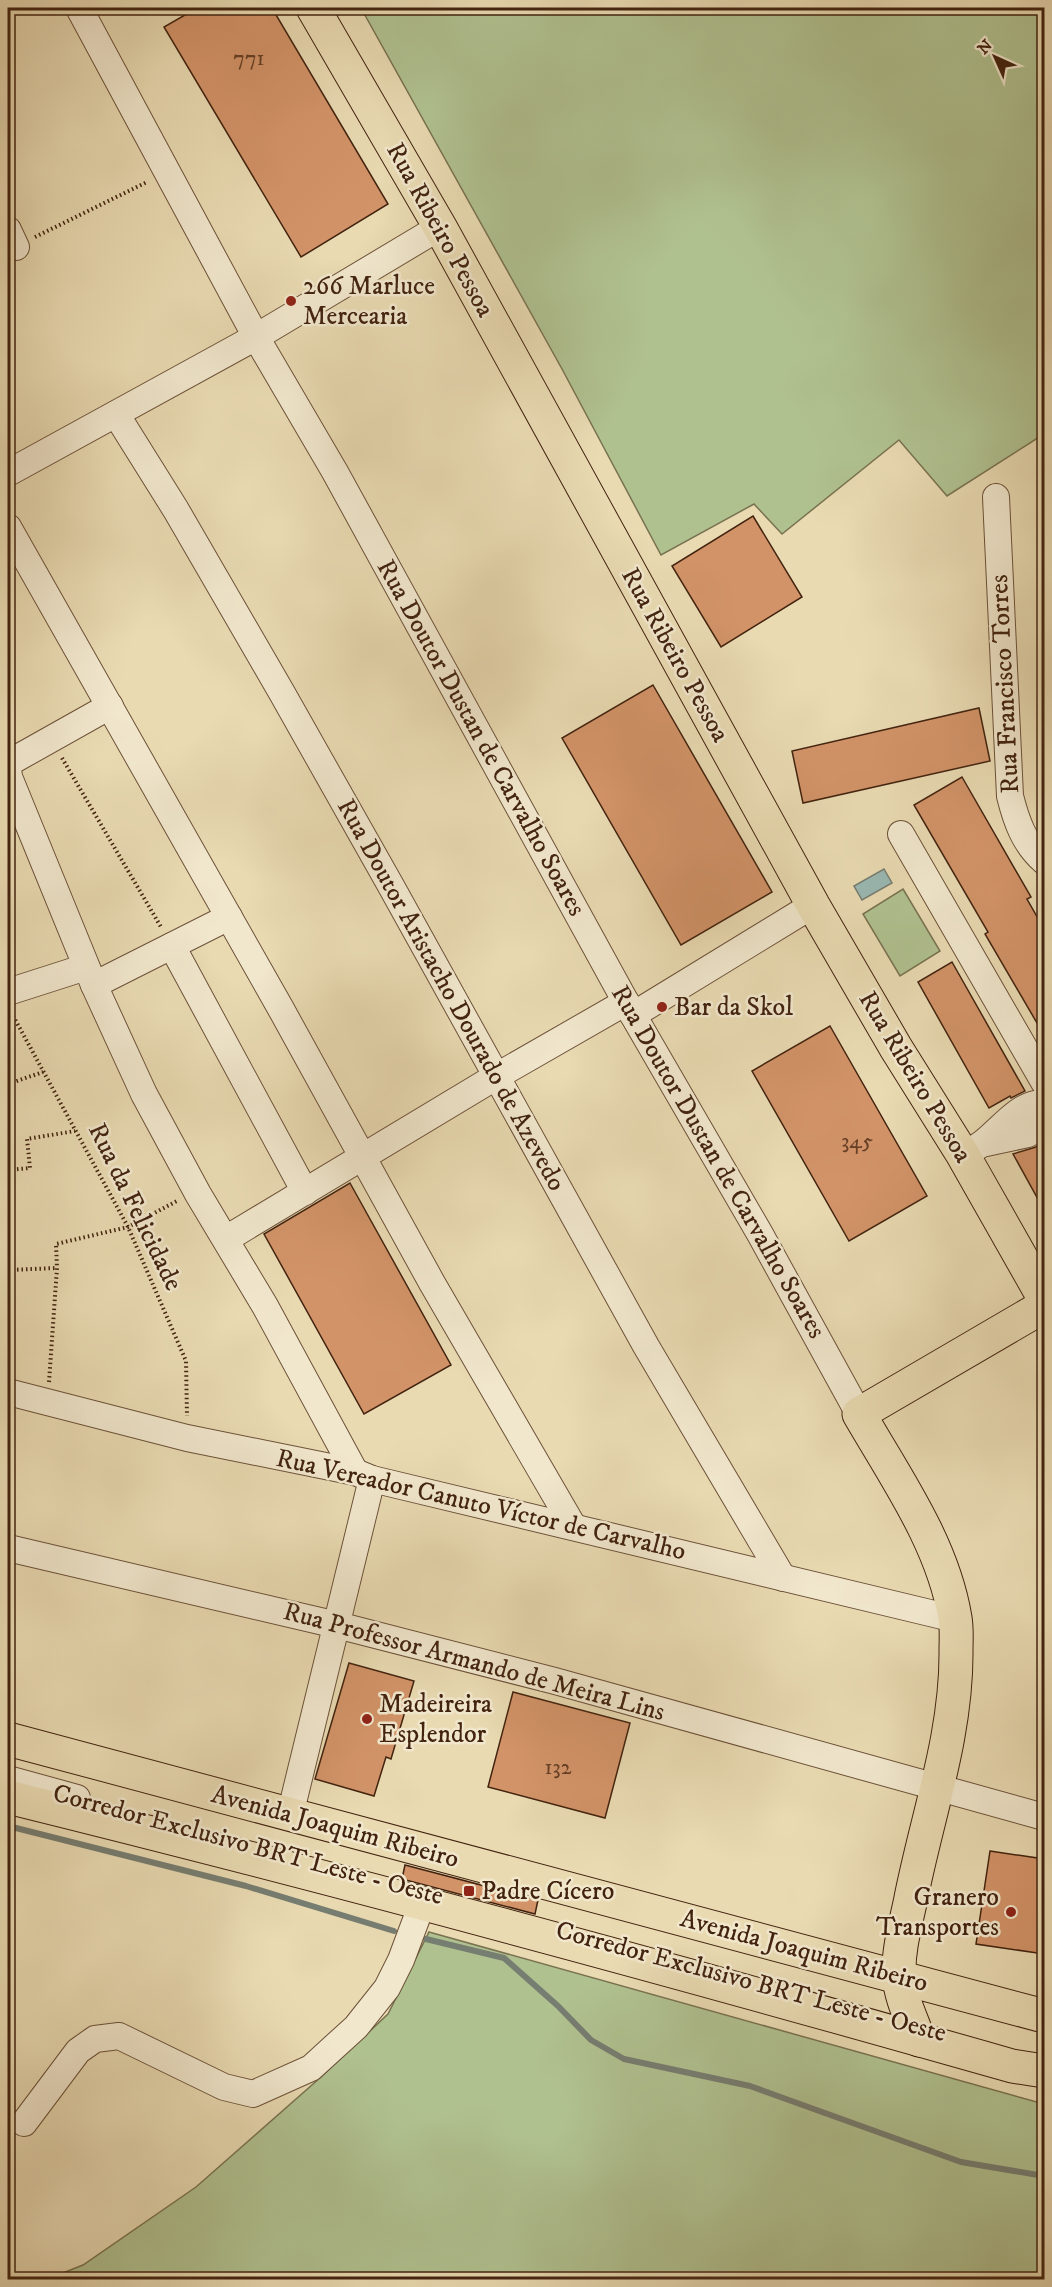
<svg xmlns="http://www.w3.org/2000/svg" width="1052" height="2287" font-family="'IM FELL DW Pica',serif">
	<style>
		.green { fill: #b0c190; stroke: #797250; stroke-width: 1.5 }
		.water { fill: #99b9b3; stroke: #767d71; stroke-width: 1.5 }
		.lines { fill: none; stroke-linecap: round; stroke-linejoin: round }
		.stream { stroke: #767d71; stroke-width: 6 }
		.building { fill: #d29368; stroke: #42230f; stroke-width: 1.5 }
		.minor-casing { stroke: #6c5138; stroke-width: 28 }
		.major-casing { stroke: #42230f; stroke-width: 35 }
		.path { stroke: #42230f; stroke-width: 4; stroke-dasharray: 1.5 3; stroke-linecap: butt }
		.minor { stroke: #f1e7cd; stroke-width: 26 }
		.major { stroke: #e9dab2; stroke-width: 33 }
		.poi-dot { fill: #8f2418; stroke: #f1e7cd; stroke-width: 2 }
		.labels { text-anchor: middle; dominant-baseline: central; stroke-width: 5; stroke-linejoin: round; paint-order: stroke }
		.number-label { font-size: 22px; fill: #663f25 }
		.street-label { font-size: 26px; fill: #42230f; stroke: #f1e7cd }
		.poi-label { font-size: 26px; fill: #42230f; stroke: #f1e7cd; text-anchor: start }
	</style>
	<rect width="100%" height="100%" fill="#e9dab2"/>
	<filter id="stains"><feTurbulence type="fractalNoise" baseFrequency=".00333" numOctaves="4"/><feColorMatrix values="0 0 0 0 .2 0 0 0 0 .09 0 0 0 0 .02 0 0 0 .5 -.17"/></filter>
	<radialGradient id="worn" r=".72"><stop offset=".6" stop-color="#630" stop-opacity="0"/><stop offset="1" stop-color="#630" stop-opacity=".3"/></radialGradient>
	<g class="green">
		<path d="M361,8H1044V434L947,496L899,440L782,534L754,504L661,555L562,369Z"/>
		<path d="M903,889L940,951L900,976L863,914Z"/>
		<path d="M429,1932L1044,2104V2279L45,2280L83,2265L196,2187L321,2077L388,2014Z"/>
	</g>
	<path class="water" d="M884,869L892,883L862,900L854,886Z"/>
	<g class="lines">
		<g class="stream">
			<path d="M8,1826L246,1886L394,1931"/>
			<path d="M426,1939L504,1958L558,2006L591,2040L624,2059L750,2086L961,2162L1044,2176"/>
		</g>
	</g>
	<g class="building">
		<path d="M197,8H272L388,204L301,257L164,27Z"/>
		<path d="M753,516L802,597L721,647L672,566Z"/>
		<path d="M653,685L772,892L681,945L562,738Z"/>
		<path d="M979,708L990,761L803,803L792,751Z"/>
		<path d="M962,777L1031,897L1027,899L1044,929V1035L985,934L988,932L914,805Z"/>
		<path d="M952,962L1025,1091L1011,1098L1010,1096L989,1108L918,982Z"/>
		<path d="M830,1026L927,1196L849,1241L752,1071Z"/>
		<path d="M1044,1141V1210L1013,1154L1036,1147Z"/>
		<path d="M350,1183L451,1365L364,1414L264,1234Z"/>
		<path d="M349,1663L414,1681L391,1759L386,1757L374,1796L315,1779Z"/>
		<path d="M513,1692L630,1723L605,1818L488,1787Z"/>
		<path d="M990,1851L1044,1859V1954L976,1944Z"/>
		<path d="M405,1865L538,1900L535,1914L402,1879Z"/>
	</g>
	<g class="lines">
		<g class="minor-casing">
			<g id="minor">
				<path d="M79,8L256,337L335,472L633,1015L760,1234L859,1414"/>
				<path d="M8,230L16,247"/>
				<path d="M116,414L176,510L282,693L391,886L646,1346L783,1578"/>
				<path d="M8,473L256,337L440,227"/>
				<path d="M996,497L1010,796C1016,820 1024,844 1044,861"/>
				<path d="M8,527L281,1009L432,1283L573,1526"/>
				<path d="M110,706L12,761L8,768L9,777L94,985L144,1094L198,1194L265,1306L355,1472"/>
				<path d="M901,834L1044,1082"/>
				<path d="M172,946L305,1192"/>
				<path d="M94,985L229,917"/>
				<path d="M8,992L86,967"/>
				<path d="M633,1015L813,905"/>
				<path d="M986,1143L1028,1134L1044,1124"/>
				<path d="M963,1155C970,1151 978,1147 984,1142C1002,1128 1020,1102 1044,1103"/>
				<path d="M226,1239L497,1076L626,1002"/>
				<path d="M8,1392L187,1438L355,1472L372,1479L955,1619"/>
				<path d="M8,1548L337,1625L555,1681L1044,1817"/>
				<path d="M8,1779L77,1798"/>
				<path d="M290,1815L372,1479"/>
				<path d="M24,2123L78,2051L95,2039L119,2036L224,2087L253,2094L311,2068L356,2027L387,1988L401,1960L422,1904"/>
			</g>
		</g>
		<g class="major-casing">
			<g id="major">
				<path d="M313,8L440,227L813,905L896,1048L963,1155L1044,1298"/>
				<path d="M8,1739L1044,2016"/>
				<path d="M8,1797C344,1880 678,1971 1012,2066L1044,2071"/>
				<path d="M919,2040C912,2020 900,1997 899,1975C898,1951 905,1926 910,1903C926,1819 957,1737 956,1650C956,1640 957,1629 955,1618C943,1544 896,1478 859,1414L1044,1306"/>
			</g>
		</g>
		<g class="path">
			<path d="M35,237L147,182"/>
			<path d="M62,758L161,927"/>
			<path d="M11,1012L128,1227L186,1361L187,1416"/>
			<path d="M8,1084L43,1072"/>
			<path d="M8,1170L30,1168L27,1139L75,1131"/>
			<path d="M8,1270L57,1268"/>
			<path d="M49,1382L57,1268L56,1244L128,1227L177,1201"/>
		</g>
		<use href="#minor" class="minor"/>
		<use href="#major" class="major"/>
	</g>
	<g class="poi-dot">
		<circle cx="291" cy="301" r="6"/>
		<circle cx="662" cy="1007" r="6"/>
		<circle cx="367" cy="1719" r="6"/>
		<rect x="463" y="1885" width="12" height="12" rx="3"/>
		<circle cx="1011" cy="1912" r="6"/>
	</g>
	<g class="labels">
		<g class="number-label">
			<text x="249" y="58">771</text>
			<text x="857" y="1141">345</text>
			<text x="558" y="1767">132</text>
		</g>
		<g class="street-label">
			<text transform="translate(440 230) rotate(61)">Rua Ribeiro Pessoa</text>
			<text transform="translate(675 655) rotate(61)">Rua Ribeiro Pessoa</text>
			<text transform="translate(1005 684) rotate(-93)">Rua Francisco Torres</text>
			<text transform="translate(481 738) rotate(61)">Rua Doutor Dustan de Carvalho Soares</text>
			<text transform="translate(451 995) rotate(61)">Rua Doutor Aristacho Dourado de Azevedo</text>
			<text transform="translate(915 1077) rotate(59)">Rua Ribeiro Pessoa</text>
			<text transform="translate(718 1162) rotate(60)">Rua Doutor Dustan de Carvalho Soares</text>
			<text transform="translate(135 1207) rotate(64)">Rua da Felicidade</text>
			<text transform="translate(481 1505) rotate(13)">Rua Vereador Canuto Víctor de Carvalho</text>
			<text transform="translate(474 1662) rotate(15)">Rua Professor Armando de Meira Lins</text>
			<text transform="translate(335 1827) rotate(15)">Avenida Joaquim Ribeiro</text>
			<text transform="translate(248 1845) rotate(15)">Corredor Exclusivo BRT Leste - Oeste</text>
			<text transform="translate(804 1951) rotate(15)">Avenida Joaquim Ribeiro</text>
			<text transform="translate(751 1982) rotate(15)">Corredor Exclusivo BRT Leste - Oeste</text>
		</g>
		<g class="poi-label">
			<text x="303" y="286">266 Marluce<tspan x="303" dy="30">Mercearia</tspan></text>
			<text x="674" y="1007">Bar da Skol</text>
			<text x="379" y="1704">Madeireira<tspan x="379" dy="30">Esplendor</tspan></text>
			<text x="481" y="1891">Padre Cícero</text>
			<text x="999" y="1897" text-anchor="end">Granero<tspan x="999" dy="30">Transportes</tspan></text>
		</g>
	</g>
	<rect width="1052" height="2287" fill="none" stroke="#e9dab2" stroke-width="30"/>
	<rect x="9" y="9" width="1034" height="2269" fill="none" stroke="#42230f" stroke-width="3"/>
	<rect x="15" y="15" width="1022" height="2257" fill="none" stroke="#42230f" stroke-width="1.5"/>
	<g transform="translate(995 57) rotate(315)" stroke="#f1e7cd" stroke-width="4.5" paint-order="stroke">
	<path d="M0-4.5L10 22L0 15L-10 22Z" fill="#42230f"/>
	<text y="-9" font-size="16" font-weight="bold" text-anchor="middle" fill="#42230f">N</text>
	</g>
	<rect width="100%" height="100%" filter="url(#stains)"/>
	<rect width="100%" height="100%" fill="url(#worn)"/>
</svg>
